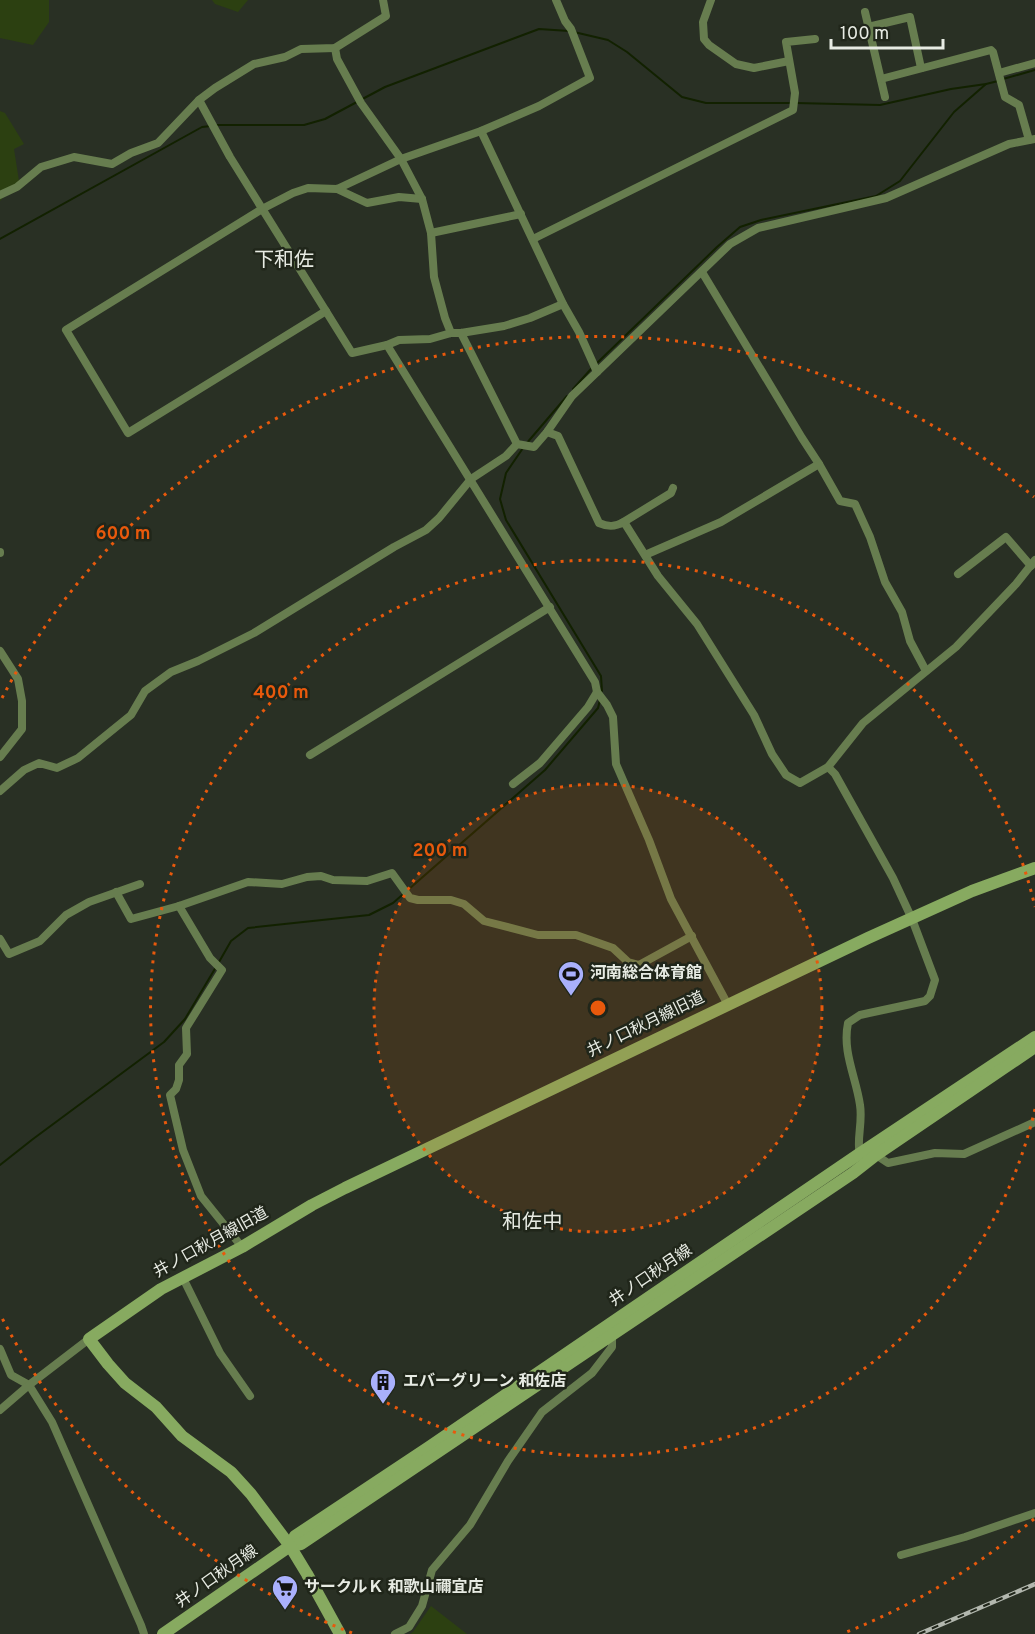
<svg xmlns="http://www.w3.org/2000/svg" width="1035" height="1634" font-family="Overpass,'Noto Sans JP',sans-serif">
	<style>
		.green { fill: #2c4011 }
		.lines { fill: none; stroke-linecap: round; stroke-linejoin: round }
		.stream { stroke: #122100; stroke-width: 2 }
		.street { stroke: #677d4f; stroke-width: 8 }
		.secondary { stroke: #87aa60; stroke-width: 12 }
		.rail-casing { stroke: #b2b7ae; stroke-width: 4.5 }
		.rail { stroke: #20261a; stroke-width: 2; stroke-dasharray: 7; stroke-linecap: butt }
		.ring { fill: none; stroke: #e8590c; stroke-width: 3; stroke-dasharray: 3 6 }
		.labels { text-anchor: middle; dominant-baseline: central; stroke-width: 5; stroke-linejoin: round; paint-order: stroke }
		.poi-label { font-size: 16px; font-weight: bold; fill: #e7ebe3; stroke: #20261a; text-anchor: start }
		.street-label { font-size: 16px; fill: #e7ebe3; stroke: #20261a }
		.quarter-label { font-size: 20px; fill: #e7ebe3; stroke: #20261a }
		.centre { fill: #e8590c; stroke: #20261a; stroke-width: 3 }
		.ring-label { font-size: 18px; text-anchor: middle; font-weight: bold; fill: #e8590c; stroke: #20261a; stroke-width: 5; stroke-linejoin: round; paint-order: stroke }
	</style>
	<rect width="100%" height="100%" fill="#293024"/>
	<g class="green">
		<path d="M0,0H49V22L33,45L0,38Z"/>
		<path d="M212,0H248L238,12L215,4Z"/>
		<path d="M0,111L5,113L24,144L14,149L19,181L0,201Z"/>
		<path d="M431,1606L467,1634H410L413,1632Z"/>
	</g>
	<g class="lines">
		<g class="stream">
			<path d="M574,32L608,40L627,52L682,97L706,103H790"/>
			<path d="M1003,79L1035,70"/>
			<path d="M796,103L880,105L951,89L986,84L998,81"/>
			<path d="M216,125H304L325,119L385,87L539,29L569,31"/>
			<path d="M0,239L202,127L211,126"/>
			<path d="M595,365L717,247L740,227L761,220L876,196L900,181L954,112L986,84"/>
			<path d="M573,389L591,369"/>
			<path d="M526,444L567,396"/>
			<path d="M523,448L506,473L500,499L506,520L601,676L602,691"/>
			<path d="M219,962L231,941L248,928L369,915L393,903L545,770L598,708L600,700"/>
			<path d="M0,1165L33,1139L164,1042L185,1019L216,967"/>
		</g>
		<g class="street">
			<path d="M711,0L703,22L704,39L709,45L736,64L754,68L789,61"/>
			<path d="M865,12L885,97"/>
			<path d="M868,27L910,17L921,68"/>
			<path d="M335,48L337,59L361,103L401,159L422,199L431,233L434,277L445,318L451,333"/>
			<path d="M999,73L1035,63"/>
			<path d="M881,79L991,50L993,52L1005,97L1019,105L1029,140"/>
			<path d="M199,100L230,157L352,353L387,345L595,682L597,692L588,707L540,763L513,784"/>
			<path d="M481,131L563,304L579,332L597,372"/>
			<path d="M337,189L367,203L399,197L422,199"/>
			<path d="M0,195L17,187L41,167L74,157L112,164L131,153L158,143L199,100L215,88L254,64L285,57L301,49L335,48L386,16L383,0"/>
			<path d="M431,233L521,214"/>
			<path d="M533,239L793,110L795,93L786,42L815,39"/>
			<path d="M702,272L802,438L819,464L840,501L855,504L870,537L885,582L902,612L910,641L926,671"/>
			<path d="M326,311L128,433L66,330L262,209L293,193L308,188L337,189L401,159L481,131L539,106L590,78L571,29L565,21L556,0"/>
			<path d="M461,333L517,444L534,447L547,432L572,396L730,244L758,228L886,198L1009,144L1035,139"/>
			<path d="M387,345L399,340L430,339L451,333H461L504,326L530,318L563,304"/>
			<path d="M547,432L558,436L599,523C608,527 615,527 624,522L658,576L697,624L754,715L772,754L786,775L800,783L828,767L863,723L956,647L1016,584L1035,560"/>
			<path d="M622,523L671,493L673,488"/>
			<path d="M0,552V553"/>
			<path d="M645,555L721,522L819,464"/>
			<path d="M958,574L1006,537L1031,566"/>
			<path d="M0,651L18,679L22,701V729L0,757"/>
			<path d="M597,692L607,705L613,717L616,764L649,840L671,899L728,1005"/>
			<path d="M310,755L550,607"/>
			<path d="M828,767L835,774L893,878L912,919L935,980L930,996L925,1001L860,1015L848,1023C842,1052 856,1077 860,1105C863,1123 856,1140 860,1156"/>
			<path d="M0,791L24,770L39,763L57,768L78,758L131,715L145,691L171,672L198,661L254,633L394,547L426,530L439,518L471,479L506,456L517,444"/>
			<path d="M116,892L131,919L179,906L248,882L282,884L307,877L321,876L333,880L367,881L392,873L410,898L418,900H451L464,904L484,921L538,935H576L613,948L628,962L639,965L692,936"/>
			<path d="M179,906L210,958L222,970L186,1028L187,1054L179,1065V1080L176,1089L170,1095L183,1150L201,1196L242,1247"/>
			<path d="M0,939L9,954L40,941L66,915L89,902L140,884"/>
			<path d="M876,1155L888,1163L935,1153L964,1154L1035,1122"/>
			<path d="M183,1278L220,1353L250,1396"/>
			<path d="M0,1349L11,1375L29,1385L52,1422L141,1625L144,1634"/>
			<path d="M0,1410L29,1385L89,1339"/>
			<path d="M901,1555L965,1537L1035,1513"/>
			<path d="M395,1634L409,1627L422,1606L432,1570L470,1525L508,1461L542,1412L592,1373L612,1347V1335L609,1332"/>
		</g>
		<g class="secondary">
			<path d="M290,1546L295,1536L429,1447L859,1154L1035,1037"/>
			<path d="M163,1634L290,1546L301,1544L853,1173L876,1155L1035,1047"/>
			<path d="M340,1634L307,1574L290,1546L251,1494L231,1472L182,1436L156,1407L125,1383L108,1364L89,1339L161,1289L242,1247L312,1205L345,1188L868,938L972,891L1035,868"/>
		</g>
		<g class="rail-casing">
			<path id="rail" d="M919,1634L1035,1584"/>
		</g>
		<use href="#rail" class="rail"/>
	</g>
	<circle cx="598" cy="1008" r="224" fill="#e8590c" fill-opacity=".12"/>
	<g class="ring">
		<circle cx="598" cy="1008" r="224"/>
		<path d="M1035 1109A448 448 0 1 1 1035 907"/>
		<path d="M1034 1519A672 672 0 0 1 844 1633M352 1633A672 672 0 0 1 2 1318M2 698A672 672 0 0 1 1034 497"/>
	</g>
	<defs>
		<g id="stadium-pin" transform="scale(1.35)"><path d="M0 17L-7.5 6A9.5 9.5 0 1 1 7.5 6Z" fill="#a9b0fc" stroke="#20261a"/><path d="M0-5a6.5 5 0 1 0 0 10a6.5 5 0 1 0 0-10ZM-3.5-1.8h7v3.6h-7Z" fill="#111"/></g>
		<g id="building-pin" transform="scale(1.35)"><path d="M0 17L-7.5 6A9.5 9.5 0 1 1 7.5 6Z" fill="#a9b0fc" stroke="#20261a"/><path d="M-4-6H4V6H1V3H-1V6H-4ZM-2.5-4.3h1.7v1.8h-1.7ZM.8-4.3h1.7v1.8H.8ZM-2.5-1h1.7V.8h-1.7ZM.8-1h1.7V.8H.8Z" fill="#111"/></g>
		<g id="supermarket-pin" transform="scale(1.35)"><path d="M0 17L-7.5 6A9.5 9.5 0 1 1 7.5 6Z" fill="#a9b0fc" stroke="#20261a"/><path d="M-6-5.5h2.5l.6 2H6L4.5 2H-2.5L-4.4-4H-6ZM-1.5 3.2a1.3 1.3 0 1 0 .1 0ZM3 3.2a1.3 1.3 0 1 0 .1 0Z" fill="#111"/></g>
	</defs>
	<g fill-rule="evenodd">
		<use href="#stadium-pin" x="571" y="974"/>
		<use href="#building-pin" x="383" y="1382"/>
		<use href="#supermarket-pin" x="285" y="1588"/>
	</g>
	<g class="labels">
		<g class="poi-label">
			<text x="590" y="974">河南総合体育館</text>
			<text x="403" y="1382">エバーグリーン 和佐店</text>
			<text x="304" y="1588">サークルＫ 和歌山禰宜店</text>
		</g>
		<g class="street-label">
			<text transform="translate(646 1025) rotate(-26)">井ノ口秋月線旧道</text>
			<text transform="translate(211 1243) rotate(-29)">井ノ口秋月線旧道</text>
			<text transform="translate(651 1276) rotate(-34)">井ノ口秋月線</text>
			<text transform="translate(217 1577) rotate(-35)">井ノ口秋月線</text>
		</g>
		<g class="quarter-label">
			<text x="284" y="261">下和佐</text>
			<text x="532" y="1223">和佐中</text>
		</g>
	</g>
	<circle cx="598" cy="1008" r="9" class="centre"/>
	<g class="ring-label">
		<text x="123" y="539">600 m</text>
		<text x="281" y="698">400 m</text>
		<text x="440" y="856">200 m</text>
	</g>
	<path d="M831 39v9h112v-9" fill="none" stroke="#e7ebe3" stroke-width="3"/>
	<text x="840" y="39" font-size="18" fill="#e7ebe3" stroke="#20261a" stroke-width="4.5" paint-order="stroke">100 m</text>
</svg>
